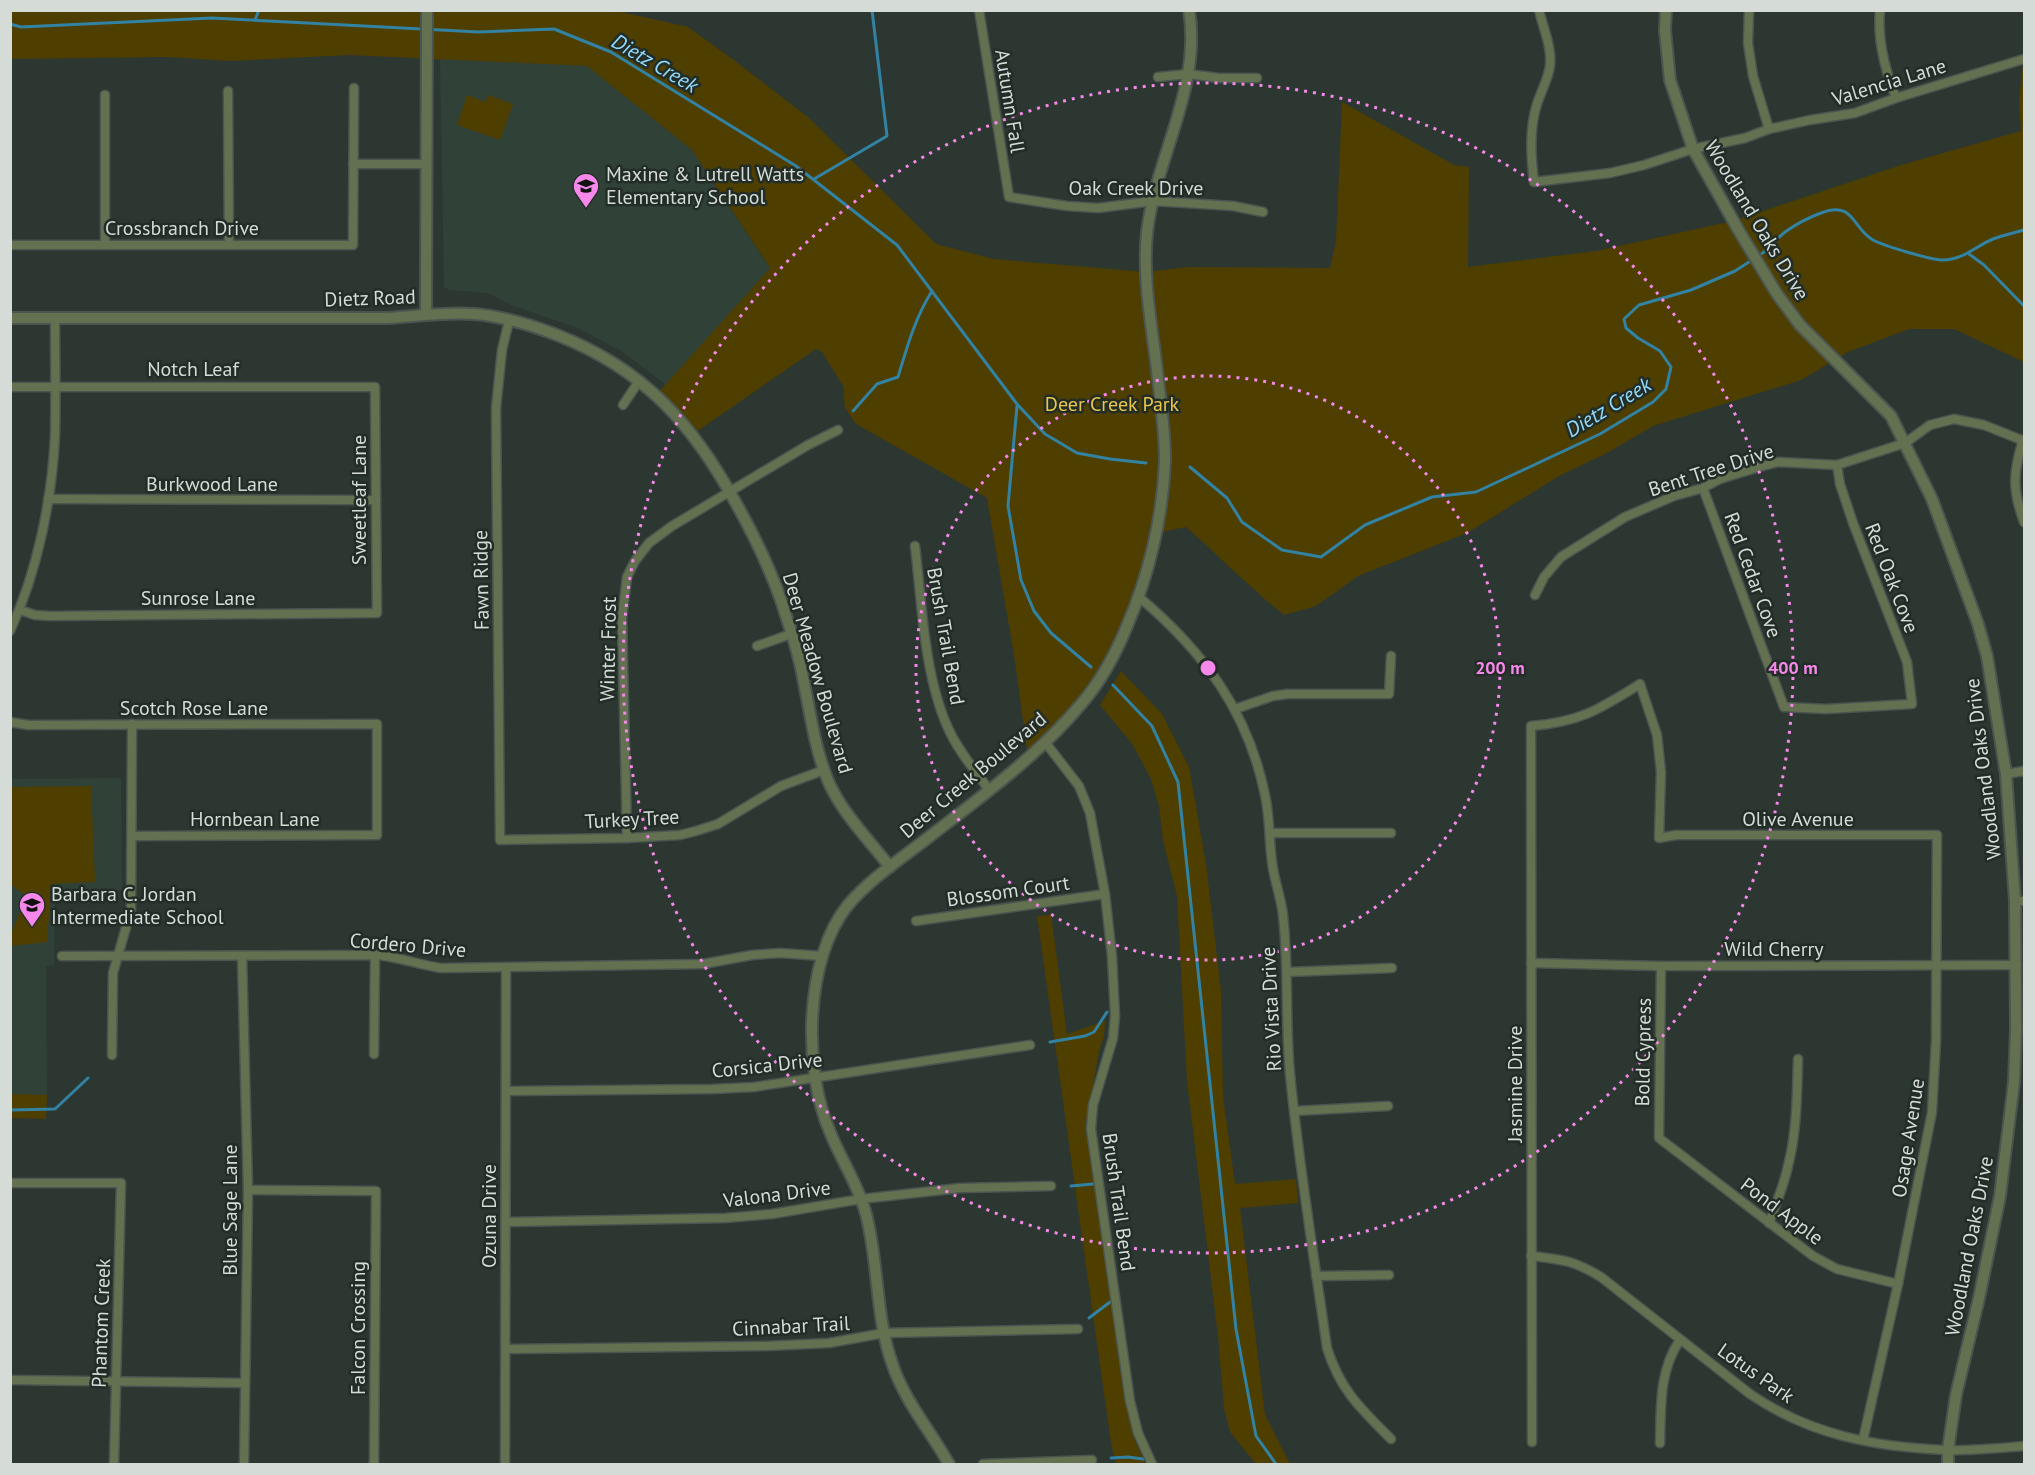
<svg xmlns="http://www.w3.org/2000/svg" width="2035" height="1475" font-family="'PT Sans',sans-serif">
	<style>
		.built { fill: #304138 }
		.green { fill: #4e3e00 }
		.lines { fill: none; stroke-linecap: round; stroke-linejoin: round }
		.stream { stroke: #3282a3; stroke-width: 3 }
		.minor-casing { stroke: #4b554f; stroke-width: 11 }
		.tertiary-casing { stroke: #4b554f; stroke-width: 14 }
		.minor { stroke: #647151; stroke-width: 8 }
		.tertiary { stroke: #647151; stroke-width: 10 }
		.ring { fill: none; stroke: #f788eb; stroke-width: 3; stroke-dasharray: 3 6 }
		.labels { text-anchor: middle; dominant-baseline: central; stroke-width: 5; stroke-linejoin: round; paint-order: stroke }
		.street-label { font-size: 20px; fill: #d5dbd7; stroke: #232d27 }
		.poi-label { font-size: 20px; fill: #d5dbd7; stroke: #232d27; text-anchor: start }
		.park-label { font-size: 20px; fill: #eac74a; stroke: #232d27 }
		.water-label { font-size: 21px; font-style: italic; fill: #91dafc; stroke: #232d27 }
		.centre { fill: #f788eb; stroke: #232d27; stroke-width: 3 }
		.ring-label { font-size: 18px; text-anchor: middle; font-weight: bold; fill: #f788eb; stroke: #232d27; stroke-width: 5; stroke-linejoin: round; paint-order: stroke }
	</style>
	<rect width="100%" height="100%" fill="#2d3731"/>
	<g class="built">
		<path d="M440,58L587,66L692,150L770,269L666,385L623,352L578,328L511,305L488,293L449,290L444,287Z"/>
		<path d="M121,778L122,890L55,891L54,965L46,966L47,1095L11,1094L10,779Z"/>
	</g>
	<g class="green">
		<path d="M10,11H617L688,27L735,61L809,118L936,244L994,259L1146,272L1188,267L1330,268L1336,241L1342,102L1454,165L1469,167L1468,267L1596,251L1733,221L1901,165L2021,131L2019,100L2024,55V362L1954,329H1909L1848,352L1801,380L1653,426L1607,453L1559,476L1467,533L1358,576L1316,606L1284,615C1250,588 1219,556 1186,527L1156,533L1139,597L1084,701L1028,757L1014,655L987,498L856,424L845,408L843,386L822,352L816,349L693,434L656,395L770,268L692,150L587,66L349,55L231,61L166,57L11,59Z"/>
		<path d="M467,95L485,102L488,95L513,104L500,140L457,125Z"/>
		<path d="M1121,671L1162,714L1189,767L1206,864L1221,991L1223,1097L1235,1184L1296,1179L1298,1203L1240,1208L1265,1415L1290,1464H1256L1230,1432L1224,1408L1218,1336L1187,1081L1177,896L1163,840L1159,806L1151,779L1133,745L1100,705Z"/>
		<path d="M91,786L95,882L51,884L47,942L11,946V933L27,896L11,885V787Z"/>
		<path d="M1051,915L1067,1034L1105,1021L1104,1036L1099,1051L1086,1127L1134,1438L1145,1464H1116L1111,1443L1037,916Z"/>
		<path d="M11,1094L47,1095L46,1119L11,1118Z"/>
	</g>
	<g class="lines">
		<g class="stream">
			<path d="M255,20L259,10"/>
			<path d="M10,24L21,27L212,18L479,32L554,29L611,52L796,166L897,245L1017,404L1045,434L1077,453L1110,459L1146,463"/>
			<path d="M814,179L887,136L872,10"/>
			<path d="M1969,254L1984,265L2024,306"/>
			<path d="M1758,256C1769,250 1775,240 1785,232C1795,225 1810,217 1821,213C1854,200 1852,228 1873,240C1884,246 1931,260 1943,260C1963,260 1976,246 1993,239C2003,235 2014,233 2024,230"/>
			<path d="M1017,406L1008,506L1021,580L1034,611L1051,633L1091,667"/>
			<path d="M853,411L877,384L898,377C907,347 915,318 932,291"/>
			<path d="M1190,467L1227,498L1242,522L1282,550L1321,557L1365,525L1432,497L1476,492L1600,434L1653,402L1666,389L1671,367L1660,351L1638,338L1626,328L1624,319L1639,305L1691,290L1735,271L1752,260"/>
			<path d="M1113,685L1152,726L1178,782L1236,1329L1256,1436L1276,1464"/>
			<path d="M1050,1042L1085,1036L1094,1032L1107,1012"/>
			<path d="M10,1110L55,1109L88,1078"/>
			<path d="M1071,1186L1093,1184"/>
			<path d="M1089,1318L1110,1302"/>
			<path d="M1111,1458L1128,1457L1143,1459"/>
		</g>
		<g class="minor-casing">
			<g id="minor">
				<path d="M979,10L1009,197L1067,206L1098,208L1153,201L1233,206L1263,212"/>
				<path d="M1539,10C1543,28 1552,47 1550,65C1549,78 1541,91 1537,104C1529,129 1531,157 1534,182L1610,173L1644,165L1693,149L1745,138L1769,129L1810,120L1855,113L1896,98L2024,59"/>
				<path d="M1749,10L1748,43L1753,76L1769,129"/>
				<path d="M1880,10C1877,40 1885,70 1896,98"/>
				<path d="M1158,77L1188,74L1219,78H1257"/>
				<path d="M228,91L229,244"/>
				<path d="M353,164H427"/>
				<path d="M105,244V95"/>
				<path d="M10,245H353L354,88"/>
				<path d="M509,321L502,350L496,408L500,840L627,838L680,835L696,831L718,824L781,786L824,770"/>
				<path d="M10,387H375L377,613L49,616L35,615L20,610"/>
				<path d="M623,405L639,381"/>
				<path d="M2023,440C2013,472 2012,490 2024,522"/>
				<path d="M1703,488L1784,707L1826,709L1912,704L1907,662L1853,523L1840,484L1837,465"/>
				<path d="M48,499L376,500"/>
				<path d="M915,546C922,604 924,675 948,728C958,751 975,770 989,790"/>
				<path d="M1535,595L1544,577L1561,557L1625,517L1674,496L1703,488L1720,479L1759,467L1778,462L1837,465L1905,443L1930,425L1954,419L1984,425L2024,441"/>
				<path d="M1139,597C1203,651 1248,711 1265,795C1270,817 1269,840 1272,862C1274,880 1281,897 1283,915C1289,968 1285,1021 1290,1074C1299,1166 1314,1257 1327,1348C1340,1390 1361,1409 1391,1439"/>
				<path d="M10,631C37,573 52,500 55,436C56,396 55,357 55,317"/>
				<path d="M757,646L791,634"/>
				<path d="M1235,709L1273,696L1287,694H1389L1391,656"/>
				<path d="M10,722L28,725L377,724V835L132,836"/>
				<path d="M1045,742L1079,786L1090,813L1105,894L1112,956L1115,1016L1113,1038L1093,1105L1091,1129L1130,1401L1138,1433L1152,1464"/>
				<path d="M2006,774L2024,771"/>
				<path d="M1271,833H1391"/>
				<path d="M627,838L622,618L627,577L635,561L649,543L672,526L808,445L838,430"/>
				<path d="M2015,901H2024"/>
				<path d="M916,921L1105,894"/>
				<path d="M62,956L375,955C397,956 418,965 441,968L703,964L752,955L780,953L822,956"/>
				<path d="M242,956L248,1190L244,1464"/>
				<path d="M1531,963L1661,966L2017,965"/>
				<path d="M1661,966L1659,1138L1813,1256L1837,1269L1898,1284"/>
				<path d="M1287,972L1392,968"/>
				<path d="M374,1054L375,955"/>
				<path d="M112,1055L113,973L131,910L132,724"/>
				<path d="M507,1091L712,1089L754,1087L1030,1045"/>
				<path d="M1295,1111L1388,1106"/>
				<path d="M10,1183H121L114,1464"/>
				<path d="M248,1190L376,1191L374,1464"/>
				<path d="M506,1222L725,1218L772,1214L861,1199L960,1188L1051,1186"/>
				<path d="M1769,1223C1776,1204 1784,1185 1788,1166C1797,1131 1797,1095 1798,1059"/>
				<path d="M1531,1256C1564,1260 1573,1260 1601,1277L1750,1394C1810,1435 1875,1447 1946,1450C1972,1451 1999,1448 2024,1446"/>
				<path d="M1316,1276L1389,1275"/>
				<path d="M506,1349L767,1346L829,1343L884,1333L1078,1329"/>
				<path d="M10,1380L245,1383"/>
				<path d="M1532,1442L1531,726C1580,722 1600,709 1640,684L1657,735L1661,772L1659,838L1676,835H1937L1936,1041L1932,1112L1898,1284L1863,1440"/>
				<path d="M1660,1443C1661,1407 1659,1370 1680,1340"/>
				<path d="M505,1464L506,967"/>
				<path d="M983,1464L1092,1460"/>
			</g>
		</g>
		<g class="tertiary-casing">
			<g id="tertiary">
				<path d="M1666,10L1665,30L1670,80L1693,149L1739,231L1777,294L1800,325L1891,416L1932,499L1978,624L1987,656L2006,774L2015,901L2016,1030L2014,1082L2000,1196L1979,1298L1956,1395L1948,1450V1464"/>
				<path d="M426,314L427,10"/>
				<path d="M10,318H388C417,316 445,312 474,314C502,316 531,325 557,335C644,369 693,424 737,505C755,537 770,569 782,603C789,626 798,650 802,673C810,710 814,748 829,783C843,814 869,840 890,867"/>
				<path d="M949,1464C931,1432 905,1401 893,1366C875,1317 879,1263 866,1214C858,1184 841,1160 830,1132C803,1070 804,959 848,905C870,879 902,858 929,837C982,796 1039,755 1082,703C1101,681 1116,653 1127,626C1149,575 1163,516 1165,460C1165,433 1161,405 1158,379C1153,331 1142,282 1147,233C1155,159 1202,87 1189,10"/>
			</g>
		</g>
		<use href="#minor" class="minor"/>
		<use href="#tertiary" class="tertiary"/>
	</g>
	<g class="ring">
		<circle cx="1208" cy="668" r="292"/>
		<circle cx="1208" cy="668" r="585"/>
	</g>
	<defs>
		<g id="school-pin" transform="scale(1.35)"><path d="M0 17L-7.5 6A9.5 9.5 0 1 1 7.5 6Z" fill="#f788eb" stroke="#232d27"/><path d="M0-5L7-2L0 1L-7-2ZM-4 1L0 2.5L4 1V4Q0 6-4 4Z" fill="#111"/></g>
	</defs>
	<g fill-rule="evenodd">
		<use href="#school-pin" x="586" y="186"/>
		<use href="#school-pin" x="32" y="905"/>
	</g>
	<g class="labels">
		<g class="street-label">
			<text transform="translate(1889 82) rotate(-17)">Valencia Lane</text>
			<text transform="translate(1010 101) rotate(81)">Autumn Fall</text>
			<text x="1136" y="188">Oak Creek Drive</text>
			<text transform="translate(1757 220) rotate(59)">Woodland Oaks Drive</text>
			<text x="182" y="228">Crossbranch Drive</text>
			<text transform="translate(370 298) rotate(-2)">Dietz Road</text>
			<text x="193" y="369">Notch Leaf</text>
			<text transform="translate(1711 470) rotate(-18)">Bent Tree Drive</text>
			<text x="212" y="484">Burkwood Lane</text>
			<text transform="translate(359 500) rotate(-90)">Sweetleaf Lane</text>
			<text transform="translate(1753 575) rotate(70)">Red Cedar Cove</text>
			<text transform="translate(1892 578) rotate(69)">Red Oak Cove</text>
			<text transform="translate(481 580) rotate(-91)">Fawn Ridge</text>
			<text x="198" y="598">Sunrose Lane</text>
			<text transform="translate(946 636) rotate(80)">Brush Trail Bend</text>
			<text transform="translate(608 649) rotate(-89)">Winter Frost</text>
			<text transform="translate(818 673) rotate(74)">Deer Meadow Boulevard</text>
			<text x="194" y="708">Scotch Rose Lane</text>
			<text transform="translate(1983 769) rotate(-97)">Woodland Oaks Drive</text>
			<text transform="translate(973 775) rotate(-40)">Deer Creek Boulevard</text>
			<text x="255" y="819">Hornbean Lane</text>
			<text transform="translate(632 819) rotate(-3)">Turkey Tree</text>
			<text x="1798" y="819">Olive Avenue</text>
			<text transform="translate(1008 891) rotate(-8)">Blossom Court</text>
			<text transform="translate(408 945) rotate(5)">Cordero Drive</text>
			<text x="1774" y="949">Wild Cherry</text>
			<text transform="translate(1271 1009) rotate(-93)">Rio Vista Drive</text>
			<text transform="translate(1643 1052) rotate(-89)">Bold Cypress</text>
			<text transform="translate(767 1065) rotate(-6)">Corsica Drive</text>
			<text transform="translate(1515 1084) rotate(-90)">Jasmine Drive</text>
			<text transform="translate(1908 1138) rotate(-81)">Osage Avenue</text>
			<text transform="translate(777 1194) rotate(-7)">Valona Drive</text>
			<text transform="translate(1119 1202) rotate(82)">Brush Trail Bend</text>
			<text transform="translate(230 1210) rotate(-90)">Blue Sage Lane</text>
			<text transform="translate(1782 1211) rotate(37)">Pond Apple</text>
			<text transform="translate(489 1216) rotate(-90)">Ozuna Drive</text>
			<text transform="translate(1969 1246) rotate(-79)">Woodland Oaks Drive</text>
			<text transform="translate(101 1323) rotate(-88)">Phantom Creek</text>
			<text transform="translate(791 1326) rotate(-3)">Cinnabar Trail</text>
			<text transform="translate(358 1328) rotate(-90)">Falcon Crossing</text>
			<text transform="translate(1756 1373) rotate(35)">Lotus Park</text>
		</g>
		<g class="poi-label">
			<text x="606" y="174">Maxine &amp; Lutrell Watts<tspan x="606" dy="23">Elementary School</tspan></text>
			<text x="51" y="894">Barbara C. Jordan<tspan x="51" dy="23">Intermediate School</tspan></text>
		</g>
		<g class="park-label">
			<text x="1112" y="404">Deer Creek Park</text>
		</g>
		<g class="water-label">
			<text transform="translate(655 63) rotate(30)">Dietz Creek</text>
			<text transform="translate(1608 407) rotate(-31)">Dietz Creek</text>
		</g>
	</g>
	<circle cx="1208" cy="668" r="9" class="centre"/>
	<g class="ring-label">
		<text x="1500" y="674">200 m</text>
		<text x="1793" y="674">400 m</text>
	</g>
	<rect width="2035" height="1475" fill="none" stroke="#d5dbd7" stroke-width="24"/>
</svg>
